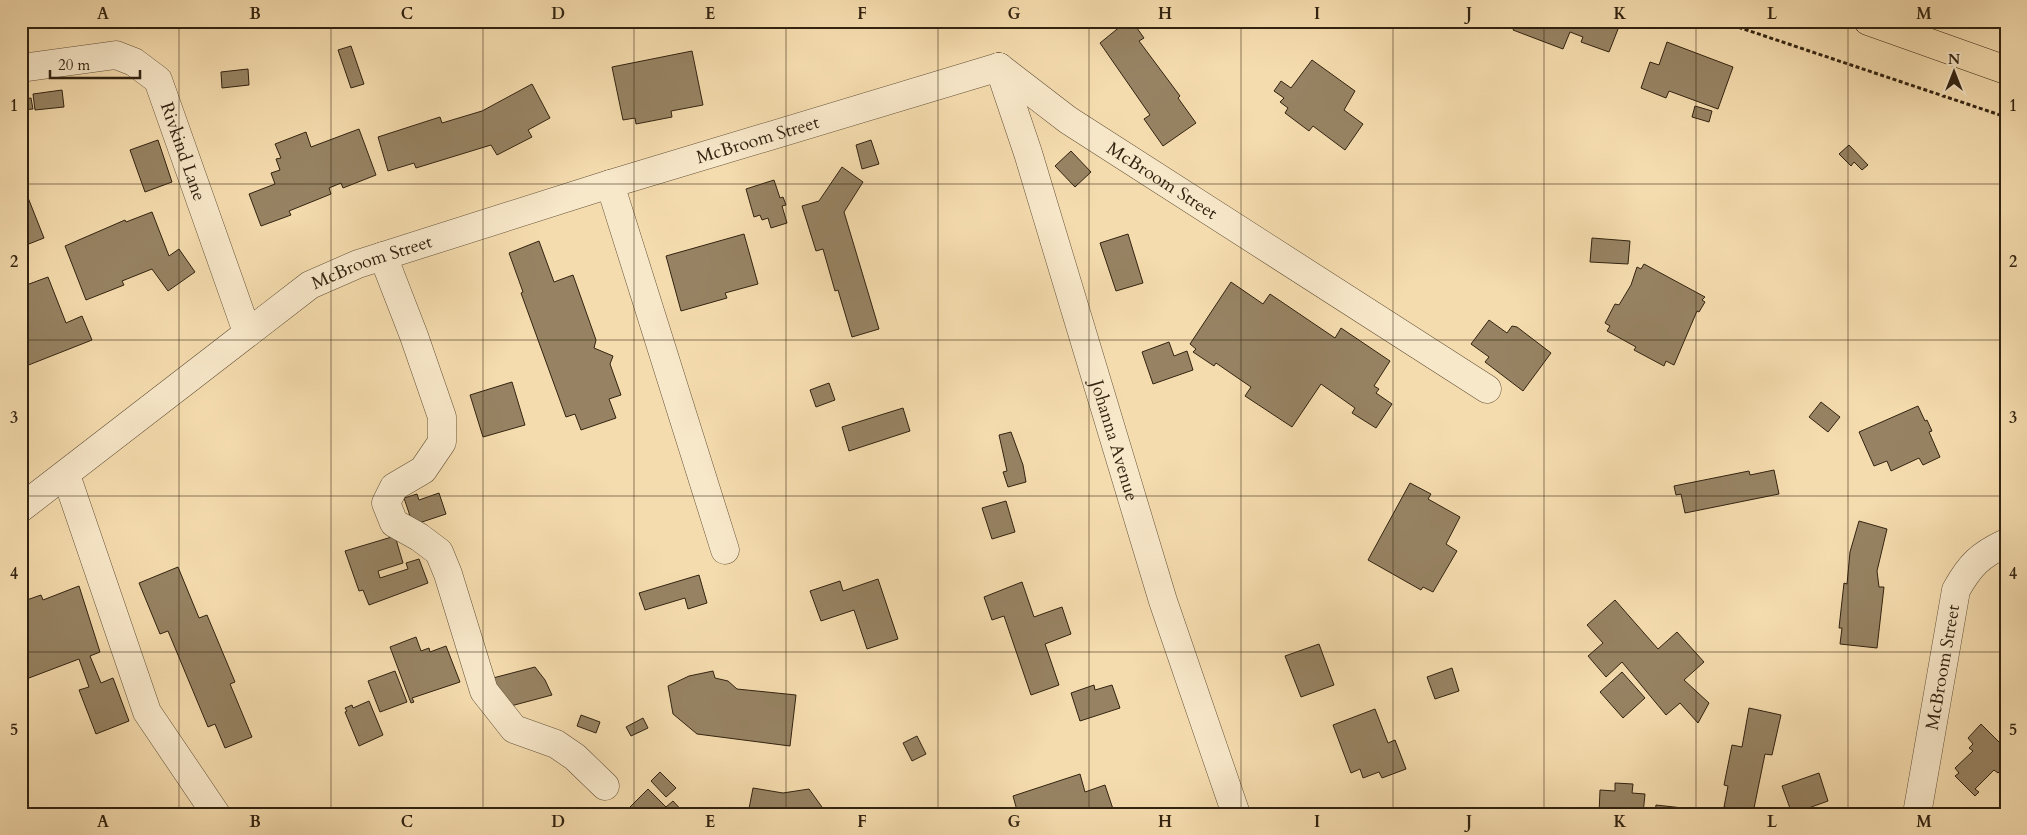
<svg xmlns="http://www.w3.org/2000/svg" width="2027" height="835" font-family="Cardo,serif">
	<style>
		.building { fill: #978363; stroke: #322311 }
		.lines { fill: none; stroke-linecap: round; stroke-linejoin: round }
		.minor-casing { stroke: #635138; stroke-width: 29 }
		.major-casing { stroke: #322311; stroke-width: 29 }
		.path { stroke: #322311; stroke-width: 3; stroke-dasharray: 4 2.5; stroke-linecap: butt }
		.minor { stroke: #f8e8ca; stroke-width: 28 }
		.major { stroke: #f5dcae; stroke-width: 28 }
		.grid { fill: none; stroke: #322311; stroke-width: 1; stroke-opacity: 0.55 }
		.labels { text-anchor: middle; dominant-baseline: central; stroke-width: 4.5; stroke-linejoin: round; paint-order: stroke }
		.street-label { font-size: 18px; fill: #322311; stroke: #f8e8ca }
		.neatline { fill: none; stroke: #322311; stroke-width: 2 }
		.grid-label { font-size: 16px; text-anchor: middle; font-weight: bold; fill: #322311 }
	</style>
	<rect width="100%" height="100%" fill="#f5dcae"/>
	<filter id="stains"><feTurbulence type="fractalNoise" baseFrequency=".004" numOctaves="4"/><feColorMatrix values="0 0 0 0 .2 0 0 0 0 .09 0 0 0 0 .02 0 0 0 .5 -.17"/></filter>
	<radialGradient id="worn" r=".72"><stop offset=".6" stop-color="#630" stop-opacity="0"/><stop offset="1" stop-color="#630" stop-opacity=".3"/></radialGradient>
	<g class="building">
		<path d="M1127,21H1132L1144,38L1139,41L1180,96L1178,98L1196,123L1163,146L1144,119L1150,115L1100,43Z"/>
		<path d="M1517,21H1612L1620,24L1609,52L1581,42L1583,37L1570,32L1563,49L1513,30Z"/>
		<path d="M1667,42L1733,67L1718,109L1669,91L1666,98L1641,88L1650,62L1659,65Z"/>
		<path d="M351,46L364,84L351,88L338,50Z"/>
		<path d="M692,51L703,105L671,111L672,117L636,124L635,118L623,120L612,67Z"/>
		<path d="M1312,60L1355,91L1344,110L1363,124L1345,150L1313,126L1309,131L1285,113L1288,108L1280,102L1284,98L1274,91L1281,81L1291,88Z"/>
		<path d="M248,69L249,85L222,88L221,72Z"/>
		<path d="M532,84L550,118L528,130L532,137L497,155L491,145L416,168L414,163L388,171L378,137L440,117L442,123L482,111Z"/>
		<path d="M62,90L64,107L35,110L33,94Z"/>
		<path d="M31,98L33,109L21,110V99Z"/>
		<path d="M1695,106L1712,111L1709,122L1692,117Z"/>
		<path d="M359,129L376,175L343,188L341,183L329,188L331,194L289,211L291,215L261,226L249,194L275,184L271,173L280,170L276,159L281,158L275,144L306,132L311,147Z"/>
		<path d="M158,140L172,182L145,192L130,150Z"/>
		<path d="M871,140L879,164L862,169L856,145Z"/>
		<path d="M1849,145L1868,165L1862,170L1854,162L1851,166L1839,154Z"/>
		<path d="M1071,151L1091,172L1075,187L1055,166Z"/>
		<path d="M842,167L863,182L844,212L879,329L852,337L838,290L835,291L823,249L816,251L802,206L819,201Z"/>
		<path d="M21,180L44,238L21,247Z"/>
		<path d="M774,180L780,198L783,197L786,205L782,206L787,223L771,228L768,218L762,220L760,215L754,217L746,189Z"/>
		<path d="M152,212L169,256L179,249L195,272L168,291L152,269L122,281L124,285L86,300L65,246L125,220L126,222Z"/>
		<path d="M744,234L758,284L725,293L727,298L681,311L666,256Z"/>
		<path d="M1128,234L1143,283L1116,291L1100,243Z"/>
		<path d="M1592,238L1630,241L1628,264L1590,262Z"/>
		<path d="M539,241L554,282L573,275L596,340L594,348L613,356L610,364L621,395L609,399L616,418L581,430L575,414L566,417L521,293L523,292L509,253Z"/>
		<path d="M1644,264L1705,297L1702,300L1705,302L1699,312L1697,311L1674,365L1666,361L1664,366L1634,350L1636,347L1607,331L1610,326L1605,323L1615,304L1619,305L1631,285L1637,267L1641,269Z"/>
		<path d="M48,277L66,323L82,316L92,340L21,368V287Z"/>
		<path d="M1231,282L1263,304L1270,294L1335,338L1341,328L1390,361L1374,386L1379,389L1376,393L1392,404L1376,428L1352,413L1355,408L1321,384L1292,427L1245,396L1251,387L1216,363L1214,366L1193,352L1196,349L1190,344Z"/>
		<path d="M1489,320L1507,333L1512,326L1517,327L1551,353L1523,391L1485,362L1489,357L1471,344Z"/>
		<path d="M1169,342L1174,356L1187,351L1193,370L1153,384L1142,352Z"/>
		<path d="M512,382L525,425L483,437L470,395Z"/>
		<path d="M829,383L835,400L816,407L810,390Z"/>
		<path d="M1821,402L1840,417L1828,432L1809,417Z"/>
		<path d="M1918,406L1925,421L1927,420L1932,431L1929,432L1940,457L1923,465L1919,458L1891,471L1887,461L1874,466L1859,432Z"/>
		<path d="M903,408L910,431L849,451L842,427Z"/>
		<path d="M1011,432L1023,465L1026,482L1008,487L1003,472L1007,471L999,435Z"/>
		<path d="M1774,470L1779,494L1685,513L1681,494L1676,495L1674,486L1749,471L1750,475Z"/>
		<path d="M1410,483L1431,494L1428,499L1460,517L1446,544L1457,551L1433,592L1423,587L1421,590L1368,560Z"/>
		<path d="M439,493L446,514L413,525L404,498L417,494L419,500Z"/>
		<path d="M1006,501L1015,532L992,539L982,508Z"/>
		<path d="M1859,521L1887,529L1877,571L1879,587H1884L1877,648L1840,644L1842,628H1839L1844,583L1847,584L1850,552Z"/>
		<path d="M395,536L403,563L378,571L380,578L408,569L406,563L419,559L428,583L369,605L363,590L359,591L345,551Z"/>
		<path d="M178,567L199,618L207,615L235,682L230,684L252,737L225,748L215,724L208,727L168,631L160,634L139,583Z"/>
		<path d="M699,575L707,603L688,609L685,598L645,610L639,593Z"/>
		<path d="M878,579L898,639L867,649L854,610L821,621L810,591L840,581L843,591Z"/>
		<path d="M1022,582L1034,617L1062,607L1071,634L1045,644L1059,685L1031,695L1004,616L992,620L984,597Z"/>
		<path d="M79,586L100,652L90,656L101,683L113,678L129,721L96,734L79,690L89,687L79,659L21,681V602L41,595L43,600Z"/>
		<path d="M1615,600L1658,649L1677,632L1704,662L1684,680L1709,703L1698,723L1680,703L1666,715L1622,662L1606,677L1588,656L1603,643L1587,625Z"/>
		<path d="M416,637L421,651L429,648L430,652L446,646L460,682L412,698L414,702L411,703L390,647Z"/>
		<path d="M1319,644L1334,685L1301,697L1285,656Z"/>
		<path d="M535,667L545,680L552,695L507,707L493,678Z"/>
		<path d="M1452,668L1459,691L1435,699L1427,677Z"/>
		<path d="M395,671L407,702L380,712L368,681Z"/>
		<path d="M713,671L715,678L728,681L737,689L796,695L790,746L697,734L673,714L668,686L689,676Z"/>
		<path d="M1622,672L1645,698L1623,718L1600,692Z"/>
		<path d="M1094,685L1095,690L1112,685L1120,708L1080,721L1071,693Z"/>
		<path d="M369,701L383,735L359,746L345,712L347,711L345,708L352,705L353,708Z"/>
		<path d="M1749,708L1781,715L1772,755L1765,754L1753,813L1724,807L1728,786L1724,785L1732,745L1742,747Z"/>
		<path d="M1375,709L1388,743L1395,740L1406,769L1382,778L1379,772L1363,778L1360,769L1351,773L1333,725Z"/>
		<path d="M581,715L600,722L596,733L577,726Z"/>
		<path d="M643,718L648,728L631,736L626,727Z"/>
		<path d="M1981,724L2006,749V765L1998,773L1994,770L1975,789L1979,792L1975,796L1955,776L1959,773L1955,768L1973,751L1969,748L1973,744L1968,738Z"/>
		<path d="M917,736L926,754L912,761L903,743Z"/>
		<path d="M660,772L676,788L666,797L651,781Z"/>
		<path d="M1819,773L1828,801L1792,814L1782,786Z"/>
		<path d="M1080,774L1085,792L1105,785L1113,809L1104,812L1105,814H1018L1013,796Z"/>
		<path d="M1615,783L1633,784L1632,793L1645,794L1643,814H1599L1600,790L1615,791Z"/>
		<path d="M753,788L783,793L809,789L827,814H748Z"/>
		<path d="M648,789L666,807L673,801L685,814H623Z"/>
		<path d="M1656,805L1683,808V813L1698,814H1655Z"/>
	</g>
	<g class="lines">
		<g class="minor-casing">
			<g id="minor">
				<path id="s1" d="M999,67L1028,153L1163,601L1236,814"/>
				<path id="s2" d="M999,67L1068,120L1487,389"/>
				<path id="s3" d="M21,68L116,55L134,62L158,80L247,332"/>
				<path d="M610,184L725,550"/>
				<path d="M383,256L414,336L442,417V442L423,470L394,487L386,503L394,523L419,537L439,552L448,574L484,691L514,729L556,744L575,757L605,786"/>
				<path d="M66,475L147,712L216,814"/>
				<path id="s4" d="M21,508L310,285L358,264L610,184L999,67"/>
				<path id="s5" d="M1917,814L1956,590C1970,565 1980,555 2006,543"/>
			</g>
		</g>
		<g class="major-casing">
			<path id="major" d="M1868,21L2006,70"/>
		</g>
		<path class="path" d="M1720,21L2006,117"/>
		<use href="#minor" class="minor"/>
		<use href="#major" class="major"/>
	</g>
	<path class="grid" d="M179,21V814M331,21V814M483,21V814M634,21V814M786,21V814M938,21V814M1089,21V814M1241,21V814M1393,21V814M1544,21V814M1696,21V814M1848,21V814M21,184H2006M21,340H2006M21,496H2006M21,652H2006"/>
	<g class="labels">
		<g class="street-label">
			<text stroke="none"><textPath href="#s4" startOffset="836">McBroom Street</textPath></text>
			<text stroke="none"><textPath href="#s3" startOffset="221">Rivkind Lane</textPath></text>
			<text stroke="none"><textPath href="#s2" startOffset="199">McBroom Street</textPath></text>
			<text stroke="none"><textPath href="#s4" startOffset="431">McBroom Street</textPath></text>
			<text stroke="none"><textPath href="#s1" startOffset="391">Johanna Avenue</textPath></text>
			<text stroke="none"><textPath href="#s5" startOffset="149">McBroom Street</textPath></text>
		</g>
	</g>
	<rect width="2027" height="835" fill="none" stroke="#f5dcae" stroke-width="55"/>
	<g transform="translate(1954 72)" stroke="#f8e8ca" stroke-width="4" paint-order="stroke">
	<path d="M0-4L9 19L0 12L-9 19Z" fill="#322311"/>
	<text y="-8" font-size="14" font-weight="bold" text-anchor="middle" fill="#322311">N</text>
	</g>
	<path d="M50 70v8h90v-8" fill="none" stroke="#322311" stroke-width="2.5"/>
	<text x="58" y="70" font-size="15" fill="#322311" stroke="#f8e8ca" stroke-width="4" paint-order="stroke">20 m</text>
	<rect x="28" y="28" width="1972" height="780" class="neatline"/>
	<g class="grid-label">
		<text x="103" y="19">A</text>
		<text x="255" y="19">B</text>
		<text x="407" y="19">C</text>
		<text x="558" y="19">D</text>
		<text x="710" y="19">E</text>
		<text x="862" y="19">F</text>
		<text x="1014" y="19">G</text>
		<text x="1165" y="19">H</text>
		<text x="1317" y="19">I</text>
		<text x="1469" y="19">J</text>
		<text x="1620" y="19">K</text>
		<text x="1772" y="19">L</text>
		<text x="1924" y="19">M</text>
		<text x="14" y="111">1</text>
		<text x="2013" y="111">1</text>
		<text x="14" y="267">2</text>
		<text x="2013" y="267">2</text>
		<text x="14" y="423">3</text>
		<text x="2013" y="423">3</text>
		<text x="14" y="579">4</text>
		<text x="2013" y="579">4</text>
		<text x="14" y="735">5</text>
		<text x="2013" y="735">5</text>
		<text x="103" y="827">A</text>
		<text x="255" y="827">B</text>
		<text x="407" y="827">C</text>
		<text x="558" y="827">D</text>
		<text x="710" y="827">E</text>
		<text x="862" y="827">F</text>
		<text x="1014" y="827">G</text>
		<text x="1165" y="827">H</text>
		<text x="1317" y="827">I</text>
		<text x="1469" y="827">J</text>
		<text x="1620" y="827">K</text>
		<text x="1772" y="827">L</text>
		<text x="1924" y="827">M</text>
	</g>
	<rect width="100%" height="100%" filter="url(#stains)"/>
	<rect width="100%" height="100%" fill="url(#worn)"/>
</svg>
